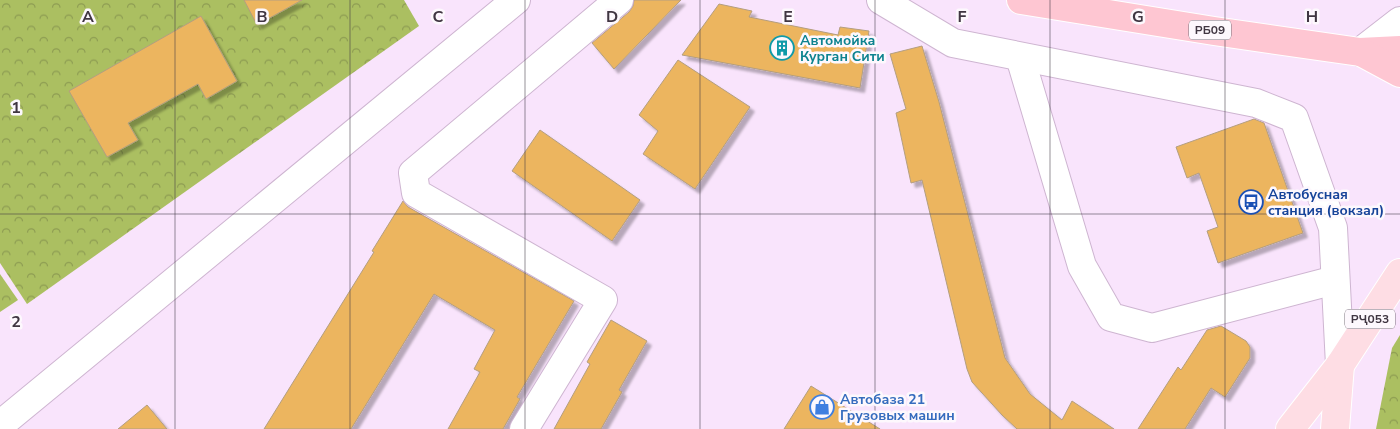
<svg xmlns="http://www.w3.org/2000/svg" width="1400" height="429" font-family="'Nunito Sans',sans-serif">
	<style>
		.forest { fill: url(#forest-crowns) }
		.building { fill: #ecb55e; stroke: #b39e81; filter: url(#shadow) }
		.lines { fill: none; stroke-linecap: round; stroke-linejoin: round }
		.minor-casing { stroke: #ceb5d1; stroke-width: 30 }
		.major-casing { stroke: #fff; stroke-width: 30 }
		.highway-casing { stroke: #fff; stroke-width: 30 }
		.minor { stroke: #fff; stroke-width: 28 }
		.major { stroke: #fedde4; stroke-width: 28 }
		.highway { stroke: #fec6d2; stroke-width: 28 }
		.grid { fill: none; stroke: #403642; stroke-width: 1; stroke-opacity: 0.55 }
		.labels { text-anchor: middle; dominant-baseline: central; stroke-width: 5; stroke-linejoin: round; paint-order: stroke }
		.shield { fill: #fdf8fd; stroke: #79707a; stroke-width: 1 }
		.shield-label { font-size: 12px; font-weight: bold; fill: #403642 }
		.culture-label { font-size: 14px; font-weight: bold; fill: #0d838f; stroke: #fdf8fd; text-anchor: start }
		.transit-label { font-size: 14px; font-weight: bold; fill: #164399; stroke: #fdf8fd; text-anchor: start }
		.shop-label { font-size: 14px; font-weight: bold; fill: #366cbe; stroke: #fdf8fd; text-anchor: start }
		.grid-label { font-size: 16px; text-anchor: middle; font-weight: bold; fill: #403642; stroke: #fdf8fd; stroke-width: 5; stroke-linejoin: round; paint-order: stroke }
	</style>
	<defs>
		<pattern id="forest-crowns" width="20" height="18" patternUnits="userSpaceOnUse" patternTransform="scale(1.25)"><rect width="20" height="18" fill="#abbf61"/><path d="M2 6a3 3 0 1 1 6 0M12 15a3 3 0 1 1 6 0" fill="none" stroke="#8d9c52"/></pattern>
		<filter id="shadow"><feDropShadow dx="4.5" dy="4.5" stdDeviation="1" flood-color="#0004"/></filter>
	</defs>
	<rect width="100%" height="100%" fill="#f9e4fc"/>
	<g class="forest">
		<path d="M0,0H404L419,26L27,304L0,263Z"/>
		<path d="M0,274L18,300L0,312Z"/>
		<path d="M1400,335V429H1376L1392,348Z"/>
	</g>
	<g class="building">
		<path d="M244,0H302L257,25Z"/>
		<path d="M634,0H681L614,69L592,43L629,12L633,6Z"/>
		<path d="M719,4L752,11L749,17L838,35L840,27L869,31L860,88L682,55Z"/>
		<path d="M201,16L237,81L206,99L198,84L128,123L138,140L107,157L69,91Z"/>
		<path d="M922,46L939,102L1005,358L1030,394L1062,420L1072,401L1114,429H1017L1002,415L972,382L967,369L922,180L911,183L896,113L906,109L890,54Z"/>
		<path d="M678,60L750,107L695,189L643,154L658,131L639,115Z"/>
		<path d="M1254,119L1264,123L1303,233L1218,263L1207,231L1218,227L1199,173L1187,178L1176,147Z"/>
		<path d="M540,130L640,200L612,241L512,171Z"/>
		<path d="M403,201L408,207L574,301L517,397L520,399L503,429H448L480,372L474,369L495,330L434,294L351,429H264L374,252L372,251Z"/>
		<path d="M611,320L647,341L619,390L622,392L601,429H554L590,364L587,362Z"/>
		<path d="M1221,326L1246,341L1250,347V358L1225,397L1211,388L1185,429H1138L1178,367L1181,370L1207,330Z"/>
		<path d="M811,386L880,429H784Z"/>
		<path d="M147,405L167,429H118Z"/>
	</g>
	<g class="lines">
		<g class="minor-casing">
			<g id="minor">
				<path d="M881,0L953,43L1256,103L1294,118L1333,228L1340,365"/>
				<path d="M1360,52L1400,21"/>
				<path d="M1020,57L1082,266L1111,317L1152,328L1335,280"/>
				<path d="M0,425L516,0"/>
				<path d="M524,429L603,300L416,193L413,173L619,0"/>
			</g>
		</g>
		<g class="major-casing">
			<g id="major">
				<path d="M1290,429L1340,365L1400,273"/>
				<path d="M1335,429L1340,365"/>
			</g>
		</g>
		<g class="highway-casing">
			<g id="highway">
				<path d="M1021,0L1214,31L1360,52L1400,50"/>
				<path d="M1361,52L1400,73"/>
			</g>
		</g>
		<use href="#minor" class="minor"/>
		<use href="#major" class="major"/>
		<use href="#highway" class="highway"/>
	</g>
	<path class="grid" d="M175,0V429M350,0V429M525,0V429M700,0V429M875,0V429M1050,0V429M1225,0V429M0,214H1400"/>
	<defs>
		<g id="building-ring" transform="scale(1.25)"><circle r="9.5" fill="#fdf8fd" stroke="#0f9aa8" stroke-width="1.5"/><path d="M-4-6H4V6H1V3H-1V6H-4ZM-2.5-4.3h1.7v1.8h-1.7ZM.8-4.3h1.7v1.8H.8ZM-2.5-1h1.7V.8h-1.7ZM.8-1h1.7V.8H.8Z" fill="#0f9aa8"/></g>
		<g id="bus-ring" transform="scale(1.25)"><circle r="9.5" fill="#fdf8fd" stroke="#1a4fb4" stroke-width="1.5"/><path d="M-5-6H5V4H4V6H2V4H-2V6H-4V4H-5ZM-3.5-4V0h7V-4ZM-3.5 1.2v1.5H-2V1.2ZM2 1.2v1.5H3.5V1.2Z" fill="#1a4fb4"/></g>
		<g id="shop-ring" transform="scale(1.25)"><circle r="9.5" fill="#fdf8fd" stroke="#3f7fe0" stroke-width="1.5"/><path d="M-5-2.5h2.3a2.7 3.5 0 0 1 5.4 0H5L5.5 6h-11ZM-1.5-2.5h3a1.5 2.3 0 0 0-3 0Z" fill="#3f7fe0"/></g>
	</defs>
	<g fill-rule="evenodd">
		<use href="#building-ring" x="782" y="48"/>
		<use href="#bus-ring" x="1251" y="202"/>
		<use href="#shop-ring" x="822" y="407"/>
	</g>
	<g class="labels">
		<g class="shield">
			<rect x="1189" y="20.5" width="42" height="19" rx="4"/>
			<rect x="1345" y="309.5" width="50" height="19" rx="4"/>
		</g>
		<g class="shield-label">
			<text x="1210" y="30">РБ09</text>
			<text x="1370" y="319">РҶ053</text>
		</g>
		<g class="culture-label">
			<text x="800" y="40">Автомойка<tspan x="800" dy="16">Курган Сити</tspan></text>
		</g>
		<g class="transit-label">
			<text x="1268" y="194">Автобусная<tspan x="1268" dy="16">станция (вокзал)</tspan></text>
		</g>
		<g class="shop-label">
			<text x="840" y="399">Автобаза 21<tspan x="840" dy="16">Грузовых машин</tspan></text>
		</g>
	</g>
	<g class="grid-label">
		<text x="88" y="22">A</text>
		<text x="262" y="22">B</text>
		<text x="438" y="22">C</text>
		<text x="612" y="22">D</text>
		<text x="788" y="22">E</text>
		<text x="962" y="22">F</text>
		<text x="1138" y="22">G</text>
		<text x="1312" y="22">H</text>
		<text x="16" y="113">1</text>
		<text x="16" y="327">2</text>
	</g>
</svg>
